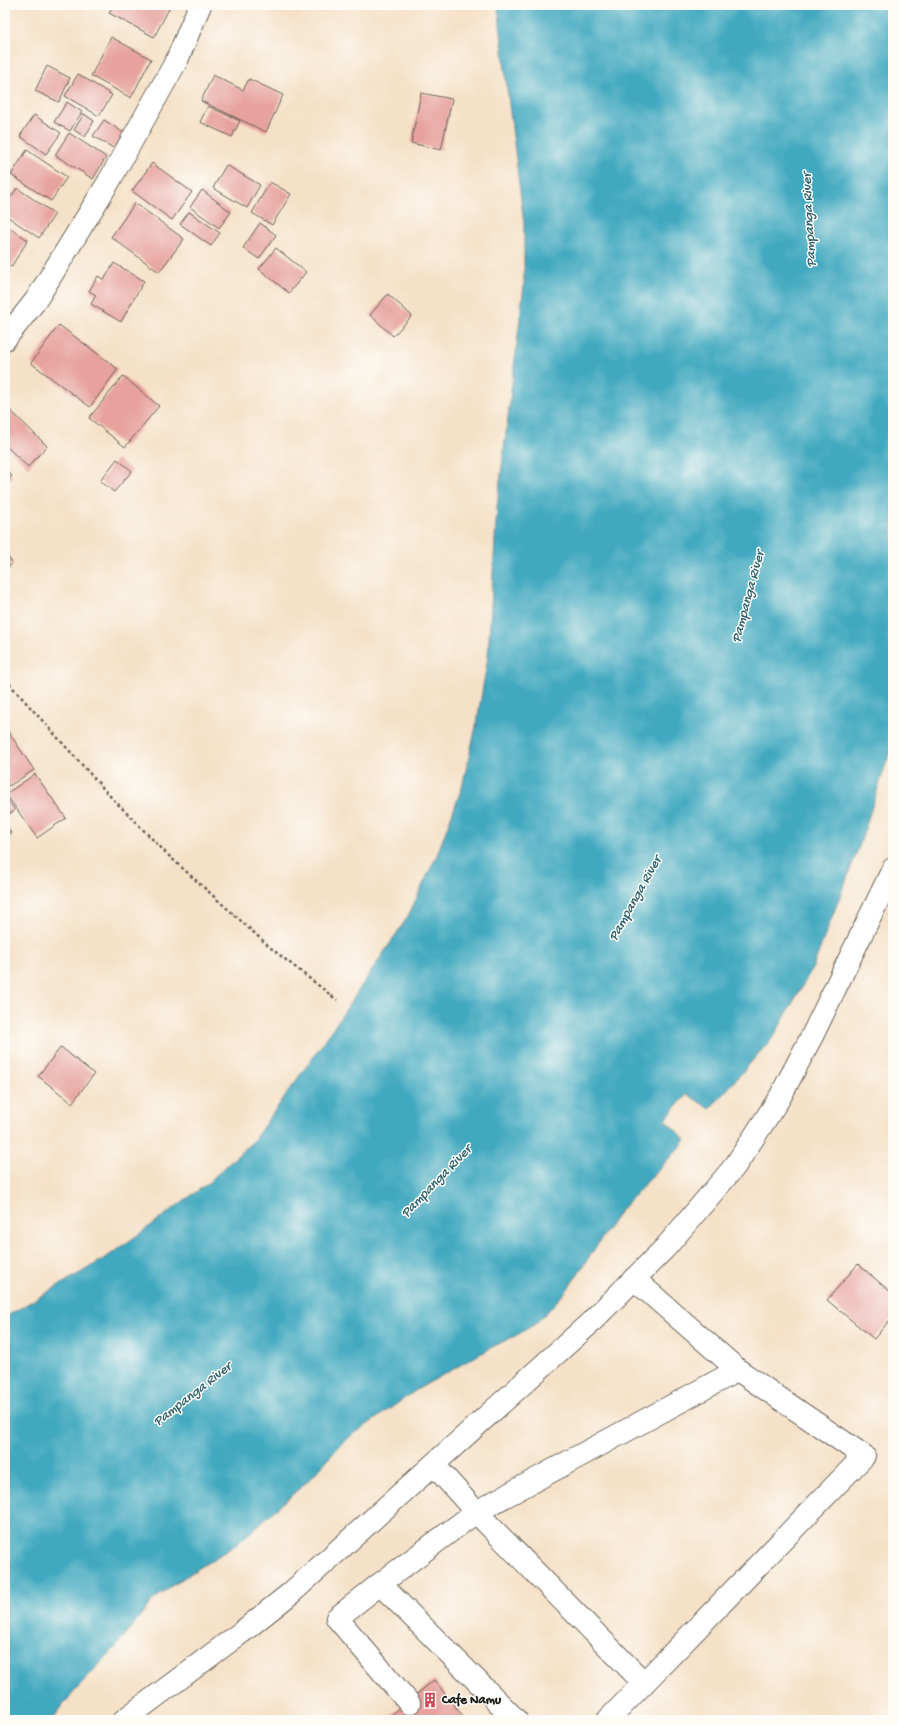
<svg xmlns="http://www.w3.org/2000/svg" width="898" height="1725" font-family="'Gochi Hand',sans-serif">
	<style>
		.water { fill: #3fa8bf; stroke: #2e626e }
		.building { fill: #e7a29d }
		.lines { fill: none; stroke-linecap: round; stroke-linejoin: round }
		.minor-casing { stroke: #686158; stroke-width: 24 }
		.major-casing { stroke: #686158; stroke-width: 24 }
		.path { stroke: #686158; stroke-width: 2.5; stroke-dasharray: 3 3; stroke-linecap: butt }
		.minor { stroke: #fff; stroke-width: 22 }
		.major { stroke: #fff; stroke-width: 22 }
		.labels { text-anchor: middle; dominant-baseline: central; stroke-width: 3; stroke-linejoin: round; paint-order: stroke }
		.poi-label { font-size: 13px; font-weight: bold; fill: #1c1c1c; stroke: #fdfcf7; text-anchor: start }
		.water-label { font-size: 14px; font-style: italic; fill: #2e626e; stroke: #fdfcf7 }
	</style>
	<rect width="100%" height="100%" fill="#fdfcf7"/>
	<filter id="ink" filterUnits="userSpaceOnUse"><feTurbulence type="fractalNoise" baseFrequency=".025" numOctaves="2"/><feDisplacementMap in="SourceGraphic" scale="8" xChannelSelector="R" yChannelSelector="G"/><feConvolveMatrix kernelMatrix="1 2 1 2 8 2 1 2 1" color-interpolation-filters="sRGB"/></filter>
	<filter id="wash" filterUnits="userSpaceOnUse"><feTurbulence type="fractalNoise" baseFrequency=".012" numOctaves="4" result="noise"/><feDisplacementMap in="SourceGraphic" scale="16" xChannelSelector="R" yChannelSelector="G"/><feGaussianBlur stdDeviation="0.9" result="paint"/><feColorMatrix in="noise" values="0 0 0 0 0 0 0 0 0 0 0 0 0 0 0 0 0 1.4 0 .05"/><feComposite in="paint" operator="in"/></filter>
	<g filter="url(#wash)">
		<rect width="100%" height="100%" fill="#f5e1c7"/>
		<path class="water" d="M498,5H893V742L860,844L813,967L774,1036L710,1109L687,1094L665,1120L686,1140L620,1211L567,1290L548,1311L535,1324L517,1335L496,1345L418,1389L344,1441L310,1479L237,1544L174,1584L152,1601L115,1648L74,1691L52,1720H5V1317L104,1259L146,1229L208,1183L253,1141L328,1036L407,918L437,855L462,787L477,722L488,656L497,507L524,285V223L507,88Z"/>
		<g id="blocks">
			<g class="building">
				<path d="M113,5H171L154,37L109,13Z"/>
				<path d="M111,37L151,59L131,98L91,76Z"/>
				<path d="M47,66L70,78L59,102L35,91Z"/>
				<path d="M78,74L112,95L99,116L65,96Z"/>
				<path d="M213,75L243,90L249,79L283,95L266,132L201,101Z"/>
				<path d="M421,93L452,99L441,150L411,143Z"/>
				<path d="M67,102L82,112L70,131L54,122Z"/>
				<path d="M208,106L240,121L232,137L200,122Z"/>
				<path d="M84,114L94,121L85,137L74,130Z"/>
				<path d="M34,115L61,133L46,154L20,136Z"/>
				<path d="M104,120L124,133L115,149L93,136Z"/>
				<path d="M69,133L106,157L93,179L55,155Z"/>
				<path d="M27,150L67,177L51,201L11,175Z"/>
				<path d="M152,163L192,192L172,220L132,191Z"/>
				<path d="M226,165L260,185L247,208L213,188Z"/>
				<path d="M270,182L291,194L272,225L252,213Z"/>
				<path d="M17,188L55,214L39,238L5,215V206Z"/>
				<path d="M202,190L231,212L219,228L190,207Z"/>
				<path d="M135,203L184,239L159,272L111,237Z"/>
				<path d="M189,212L220,233L211,246L180,224Z"/>
				<path d="M260,223L276,235L259,259L243,248Z"/>
				<path d="M5,225L28,240L11,267L5,264Z"/>
				<path d="M276,248L306,272L289,293L259,269Z"/>
				<path d="M114,263L144,281L121,322L91,304L96,295L89,291L98,276L104,280Z"/>
				<path d="M388,294L412,316L393,336L370,315Z"/>
				<path d="M59,325L118,369L90,407L31,363Z"/>
				<path d="M123,376L159,406L125,447L89,418Z"/>
				<path d="M5,405L47,446L28,467L5,445Z"/>
				<path d="M117,459L132,471L114,492L100,481Z"/>
				<path d="M5,469L12,476L5,484Z"/>
				<path d="M5,554L13,563L5,570Z"/>
				<path d="M8,731L34,770L9,786L5,781V733Z"/>
				<path d="M35,774L66,818L37,838L6,794Z"/>
				<path d="M5,796L15,810L5,817Z"/>
				<path d="M5,824L11,833L5,836Z"/>
				<path d="M61,1047L94,1074L72,1103L38,1076Z"/>
				<path d="M858,1264L893,1294V1316L874,1339L827,1300Z"/>
				<path d="M434,1680L466,1720H385Z"/>
				<path d="M624,1711L633,1720H614Z"/>
			</g>
		</g>
	</g>
	<g filter="url(#ink)">
		<use href="#blocks" fill-opacity="0" stroke="#686158" stroke-width="1"/>
		<g class="lines">
			<g class="minor-casing">
				<g id="minor">
					<path d="M5,339L36,300L108,183L177,60L200,5"/>
					<path d="M634,1279L738,1370L476,1512L644,1683"/>
					<path d="M434,1465L476,1512L380,1584L516,1720"/>
					<path d="M380,1584L337,1618L409,1703"/>
					<path d="M608,1720L864,1456L738,1370"/>
				</g>
			</g>
			<g class="major-casing">
				<path id="major" d="M124,1720L242,1632L291,1593L589,1324L665,1248L735,1166L780,1097L812,1036L893,869"/>
			</g>
			<path class="path" d="M5,679L110,796L169,856L272,949L337,1000"/>
			<use href="#minor" class="minor"/>
			<use href="#major" class="major"/>
		</g>
	</g>
	<defs>
		<g id="building-bare" transform="scale(1.2)"><path d="M-4-6H4V6H1V3H-1V6H-4ZM-2.5-4.3h1.7v1.8h-1.7ZM.8-4.3h1.7v1.8H.8ZM-2.5-1h1.7V.8h-1.7ZM.8-1h1.7V.8H.8Z" fill="#d1495b" stroke="#fdfcf7" stroke-width="2.5" paint-order="stroke"/></g>
	</defs>
	<g fill-rule="evenodd">
		<use href="#building-bare" x="430" y="1700"/>
	</g>
	<g class="labels">
		<g class="poi-label">
			<text x="442" y="1700">Cafe Namu</text>
		</g>
		<g class="water-label">
			<text transform="translate(810 220) rotate(-93)">Pampanga River</text>
			<text transform="translate(749 597) rotate(-75)">Pampanga River</text>
			<text transform="translate(636 899) rotate(-61)">Pampanga River</text>
			<text transform="translate(437 1182) rotate(-46)">Pampanga River</text>
			<text transform="translate(193 1395) rotate(-38)">Pampanga River</text>
		</g>
	</g>
	<rect width="898" height="1725" fill="none" stroke="#fdfcf7" stroke-width="20"/>
</svg>
